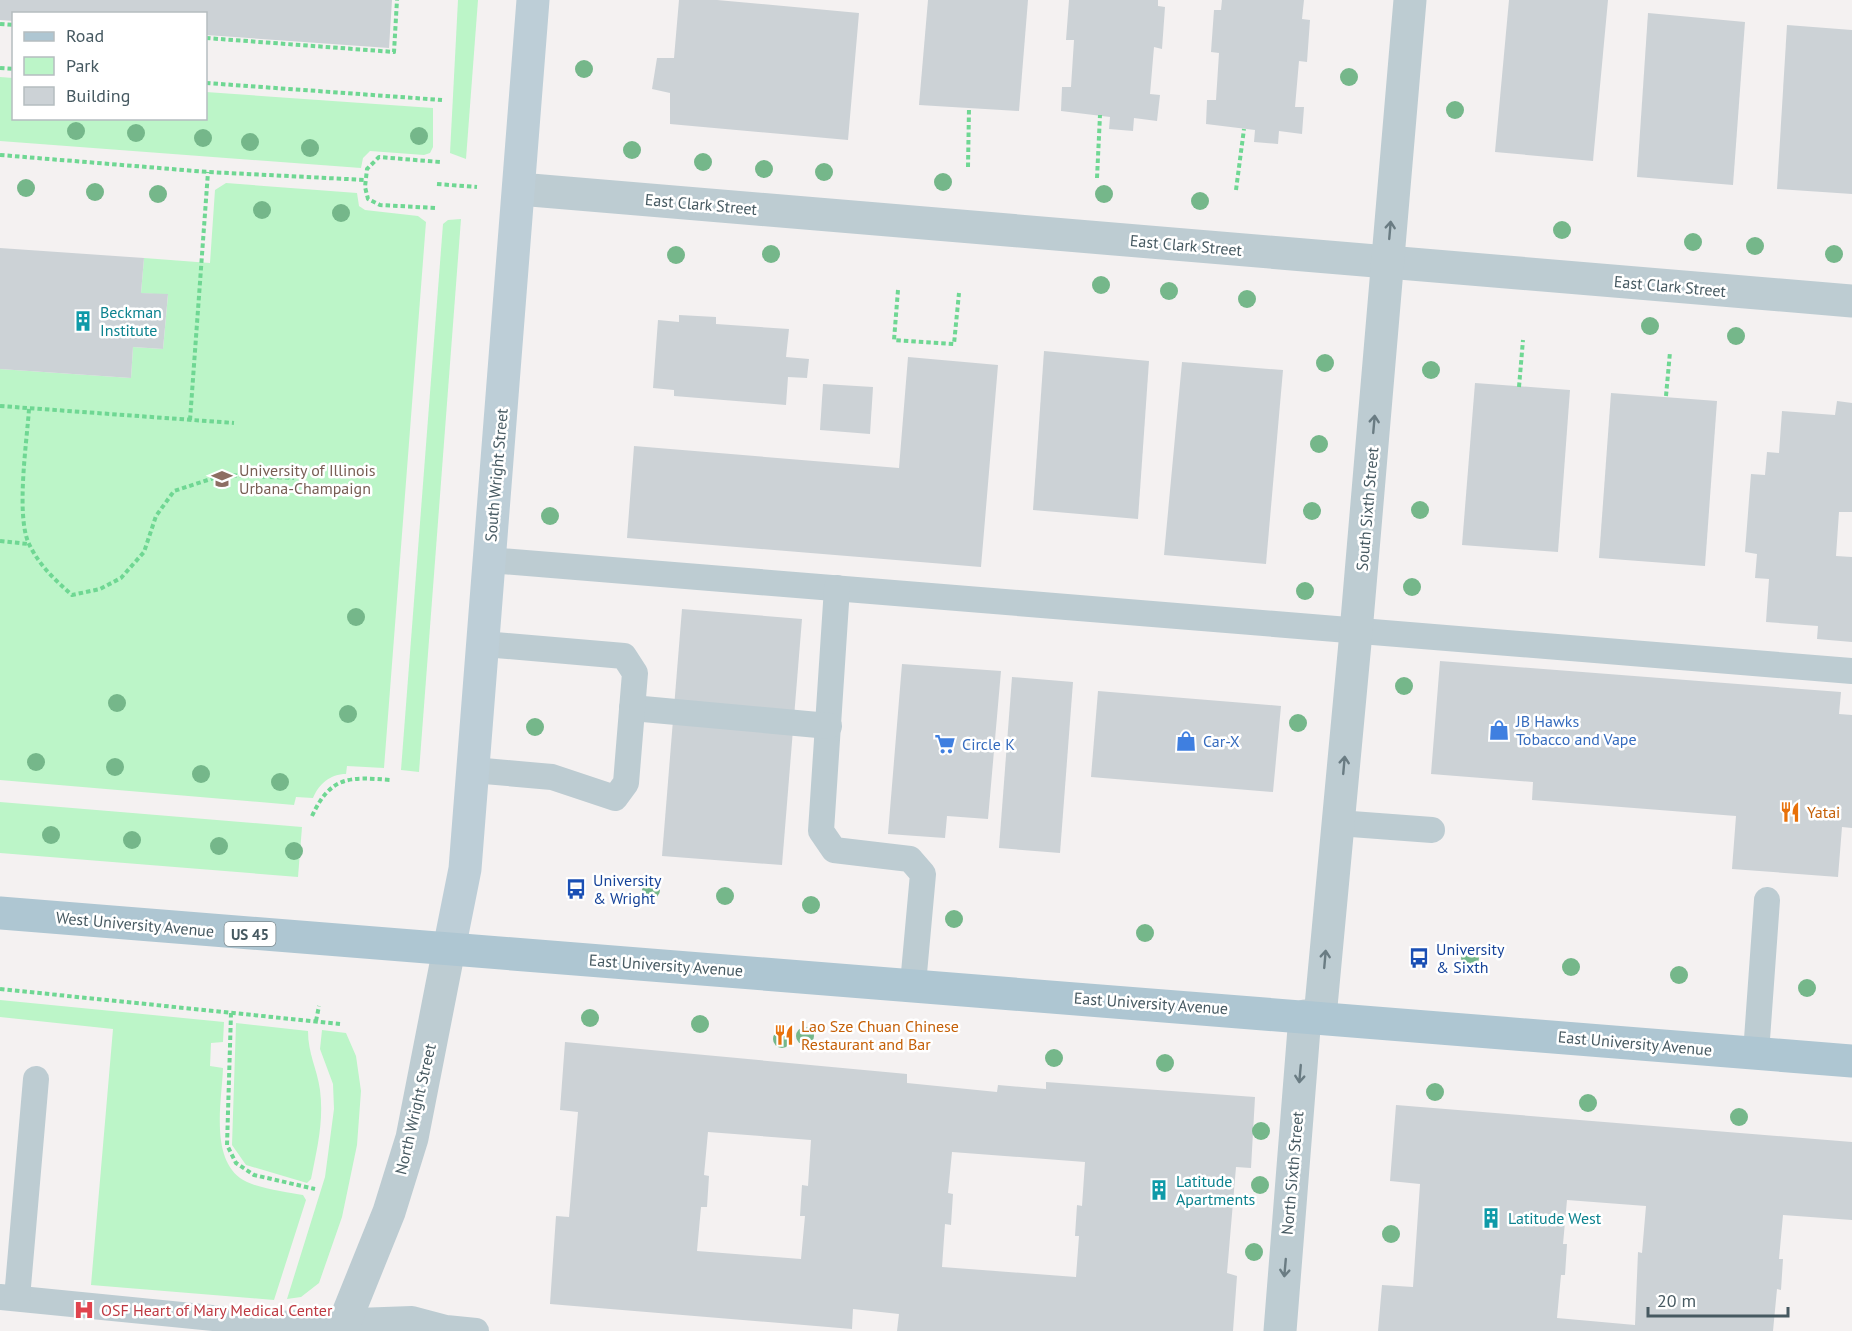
<svg xmlns="http://www.w3.org/2000/svg" width="1852" height="1331" font-family="'PT Sans',sans-serif">
	<style>
		.green { fill: #bcf5c8 }
		.building { fill: #ccd2d6; fill-rule: evenodd }
		.lines { fill: none; stroke-linecap: round; stroke-linejoin: round }
		.path { stroke: #6fd793; stroke-width: 4; stroke-dasharray: 4.5 3; stroke-linecap: butt }
		.service { stroke: #bdccd2; stroke-width: 26 }
		.minor { stroke: #bdccd2; stroke-width: 33 }
		.secondary { stroke: #bdced7; stroke-width: 33 }
		.primary { stroke: #aec6d2; stroke-width: 33 }
		.tree { fill: #75b78a }
		.oneway { stroke: #6a7c83 }
		.labels { text-anchor: middle; dominant-baseline: central; stroke-width: 5; stroke-linejoin: round; paint-order: stroke }
		.shield { fill: #fff; stroke: #7e8b90; stroke-width: 1.5 }
		.shield-label { font-size: 15px; font-weight: bold; fill: #465961 }
		.street-label { font-size: 16px; fill: #465961; stroke: #fff }
		.culture-label { font-size: 16px; fill: #0d838f; stroke: #fff; text-anchor: start }
		.education-label { font-size: 16px; fill: #785e54; stroke: #fff; text-anchor: start }
		.shop-label { font-size: 16px; fill: #366cbe; stroke: #fff; text-anchor: start }
		.food-label { font-size: 16px; fill: #c56008; stroke: #fff; text-anchor: start }
		.transit-label { font-size: 16px; fill: #164399; stroke: #fff; text-anchor: start }
		.health-label { font-size: 16px; fill: #be3a42; stroke: #fff; text-anchor: start }
	</style>
	<rect width="100%" height="100%" fill="#f4f1f1"/>
	<g class="green">
		<path d="M458,0H478L466,159L450,153Z"/>
		<path d="M0,77L13,78L14,118H206V92L433,108V147L430,153L424,155L370,151L363,158L361,168L0,141Z"/>
		<path d="M226,183L357,193L359,206L365,210L418,216L426,222L384,768L347,766L346,774C330,774 319,784 313,798L296,797L294,805L0,780V369L131,378L133,347L163,349L168,295L141,293L144,258L210,263L215,190Z"/>
		<path d="M461,219L419,772L401,770L443,224L448,220Z"/>
		<path d="M0,802L302,827L298,877L0,853Z"/>
		<path d="M0,1000L224,1022L223,1042L211,1043L210,1066L223,1068C222,1100 210,1155 240,1178C253,1188 287,1192 303,1195L306,1200L274,1300L91,1285L113,1029L0,1017Z"/>
		<path d="M236,1023L308,1031C308,1054 317,1068 320,1090C324,1121 317,1149 311,1179L307,1183L246,1165L232,1145Z"/>
		<path d="M322,1030L346,1033L356,1056L361,1091L357,1145L342,1217L319,1283L301,1297L287,1299L325,1177L334,1109L333,1084L320,1049Z"/>
	</g>
	<g class="building">
		<path d="M0,0H392L389,48L206,35V14H14V21L0,20Z"/>
		<path d="M679,0H717L859,13L848,140L670,124V93L652,89L657,58H674Z"/>
		<path d="M928,0H1028L1019,111L919,105Z"/>
		<path d="M1069,0H1158V6L1165,7L1162,49L1154,47L1150,94L1160,95L1157,121L1134,118L1133,131L1109,129L1110,117L1061,111L1062,87H1071L1074,40H1066Z"/>
		<path d="M1222,0H1304L1302,19L1310,20L1307,62L1299,61L1295,107H1304L1302,134L1279,131L1278,144L1254,142L1255,130L1206,124L1207,100H1216L1219,53L1211,52L1214,10H1221Z"/>
		<path d="M1509,0H1608L1593,161L1495,152Z"/>
		<path d="M1648,13L1745,22L1733,185L1637,177Z"/>
		<path d="M1787,25L1852,30V194L1777,189Z"/>
		<path d="M0,248L144,258L141,293L168,294L163,349L133,347L131,378L0,369Z"/>
		<path d="M679,315L716,317V324L789,329L786,357L809,359L807,378L788,377L786,405L674,396V390L653,388L658,320L679,322Z"/>
		<path d="M1044,351L1149,361L1138,519L1033,510Z"/>
		<path d="M908,357L998,365L981,567L627,538L634,446L899,468Z"/>
		<path d="M1182,362L1283,370L1266,564L1164,555Z"/>
		<path d="M1475,383L1570,390L1558,552L1462,545Z"/>
		<path d="M823,384L873,387L870,434L820,430Z"/>
		<path d="M1611,393L1717,401L1705,566L1599,558Z"/>
		<path d="M1837,401L1852,403V512H1839L1836,556L1852,557V642L1817,639L1818,626L1766,622L1769,579L1755,578L1757,554L1745,552L1751,474L1765,475L1767,452L1779,453L1782,411L1835,415Z"/>
		<path d="M682,609L802,619L782,865L662,856Z"/>
		<path d="M1440,661L1841,692L1839,714L1852,715V828L1842,827L1838,877L1732,869L1736,816L1532,800L1533,782L1431,774Z"/>
		<path d="M902,664L1001,671L988,819L947,816L945,838L888,834Z"/>
		<path d="M1012,677L1073,682L1060,853L999,848Z"/>
		<path d="M1098,691L1281,706L1273,792L1091,777Z"/>
		<path d="M565,1042L907,1074V1083L997,1092L998,1085L1046,1089V1082L1255,1097L1251,1168L1236,1167L1227,1273L1237,1276L1233,1331H897L899,1314L853,1309L852,1329L550,1304L556,1216L569,1217L578,1112L560,1110ZM708,1132L811,1140L808,1186L802,1185L800,1216H805L801,1259L697,1251L701,1207H707L709,1176L704,1175ZM952,1152L1085,1162L1082,1206L1077,1205L1075,1236H1079L1076,1277L942,1267L945,1224L951,1225L953,1194L948,1193Z"/>
		<path d="M1396,1105L1852,1142V1220L1783,1215L1779,1259H1783L1781,1290L1777,1289L1773,1331H1378L1382,1285L1413,1287L1420,1184L1390,1181ZM1567,1200L1646,1206L1642,1253L1638,1252L1635,1325L1557,1318L1561,1275H1565L1567,1244H1563Z"/>
	</g>
	<g class="lines">
		<g class="path">
			<path d="M0,24L14,25"/>
			<path d="M206,38L394,52L397,0"/>
			<path d="M0,68L14,69"/>
			<path d="M206,83L442,100"/>
			<path d="M0,155L208,172L366,180"/>
			<path d="M968,167L969,108"/>
			<path d="M1097,178L1100,115"/>
			<path d="M437,184L477,187"/>
			<path d="M1236,190L1244,129"/>
			<path d="M435,208L380,205L368,199L365,187L367,169L379,157L440,162"/>
			<path d="M898,290L894,340L954,344L959,293"/>
			<path d="M1519,387L1523,340"/>
			<path d="M1666,396L1670,352"/>
			<path d="M0,406L234,423"/>
			<path d="M29,409C27,441 15,519 30,546C40,566 55,580 72,595L100,589L121,578L144,552L156,516L174,491L223,475L294,478"/>
			<path d="M190,420L208,172"/>
			<path d="M0,541L28,544"/>
			<path d="M312,816C331,775 350,777 391,780"/>
			<path d="M0,989L340,1024"/>
			<path d="M231,1013L227,1145L236,1163L254,1175L315,1189"/>
			<path d="M316,1021L319,1006"/>
		</g>
		<g class="service">
			<path d="M489,560L1852,671"/>
			<path d="M837,588L821,831L834,850L910,859L923,874L913,984"/>
			<path d="M632,708L829,726"/>
			<path d="M473,770L552,777L615,798L626,783L635,673L624,656L484,644"/>
			<path d="M1338,823L1432,830"/>
			<path d="M1756,1053L1767,900"/>
			<path d="M0,1297L274,1324L412,1319L446,1328L476,1331"/>
			<path d="M17,1298L36,1079"/>
		</g>
		<g class="minor">
			<path d="M519,189L1852,301"/>
			<path d="M1320,1017L1356,632L1410,0"/>
			<path d="M341,1331L389,1212L412,1138L449,949"/>
			<path d="M1280,1331L1305,1016"/>
		</g>
		<path class="secondary" d="M449,949L465,869L533,0"/>
		<path class="primary" d="M0,913L1852,1061"/>
	</g>
	<g class="tree">
		<circle cx="584" cy="69" r="9"/>
		<circle cx="1349" cy="77" r="9"/>
		<circle cx="1455" cy="110" r="9"/>
		<circle cx="76" cy="131" r="9"/>
		<circle cx="136" cy="133" r="9"/>
		<circle cx="419" cy="136" r="9"/>
		<circle cx="203" cy="138" r="9"/>
		<circle cx="250" cy="142" r="9"/>
		<circle cx="310" cy="148" r="9"/>
		<circle cx="632" cy="150" r="9"/>
		<circle cx="703" cy="162" r="9"/>
		<circle cx="764" cy="169" r="9"/>
		<circle cx="824" cy="172" r="9"/>
		<circle cx="943" cy="182" r="9"/>
		<circle cx="26" cy="188" r="9"/>
		<circle cx="95" cy="192" r="9"/>
		<circle cx="158" cy="194" r="9"/>
		<circle cx="1104" cy="194" r="9"/>
		<circle cx="1200" cy="201" r="9"/>
		<circle cx="262" cy="210" r="9"/>
		<circle cx="341" cy="213" r="9"/>
		<circle cx="1562" cy="230" r="9"/>
		<circle cx="1693" cy="242" r="9"/>
		<circle cx="1755" cy="246" r="9"/>
		<circle cx="771" cy="254" r="9"/>
		<circle cx="1834" cy="254" r="9"/>
		<circle cx="676" cy="255" r="9"/>
		<circle cx="1101" cy="285" r="9"/>
		<circle cx="1169" cy="291" r="9"/>
		<circle cx="1247" cy="299" r="9"/>
		<circle cx="1650" cy="326" r="9"/>
		<circle cx="1736" cy="336" r="9"/>
		<circle cx="1325" cy="363" r="9"/>
		<circle cx="1431" cy="370" r="9"/>
		<circle cx="1319" cy="444" r="9"/>
		<circle cx="1420" cy="510" r="9"/>
		<circle cx="1312" cy="511" r="9"/>
		<circle cx="550" cy="516" r="9"/>
		<circle cx="1412" cy="587" r="9"/>
		<circle cx="1305" cy="591" r="9"/>
		<circle cx="356" cy="617" r="9"/>
		<circle cx="1404" cy="686" r="9"/>
		<circle cx="117" cy="703" r="9"/>
		<circle cx="348" cy="714" r="9"/>
		<circle cx="1298" cy="723" r="9"/>
		<circle cx="535" cy="727" r="9"/>
		<circle cx="36" cy="762" r="9"/>
		<circle cx="115" cy="767" r="9"/>
		<circle cx="201" cy="774" r="9"/>
		<circle cx="280" cy="782" r="9"/>
		<circle cx="51" cy="835" r="9"/>
		<circle cx="132" cy="840" r="9"/>
		<circle cx="219" cy="846" r="9"/>
		<circle cx="294" cy="851" r="9"/>
		<circle cx="651" cy="890" r="9"/>
		<circle cx="725" cy="896" r="9"/>
		<circle cx="811" cy="905" r="9"/>
		<circle cx="954" cy="919" r="9"/>
		<circle cx="1145" cy="933" r="9"/>
		<circle cx="1470" cy="958" r="9"/>
		<circle cx="1571" cy="967" r="9"/>
		<circle cx="1679" cy="975" r="9"/>
		<circle cx="1807" cy="988" r="9"/>
		<circle cx="590" cy="1018" r="9"/>
		<circle cx="700" cy="1024" r="9"/>
		<circle cx="805" cy="1036" r="9"/>
		<circle cx="782" cy="1039" r="9"/>
		<circle cx="1054" cy="1058" r="9"/>
		<circle cx="1165" cy="1063" r="9"/>
		<circle cx="1435" cy="1092" r="9"/>
		<circle cx="1588" cy="1103" r="9"/>
		<circle cx="1739" cy="1117" r="9"/>
		<circle cx="1261" cy="1131" r="9"/>
		<circle cx="1260" cy="1185" r="9"/>
		<circle cx="1391" cy="1234" r="9"/>
		<circle cx="1254" cy="1252" r="9"/>
	</g>
	<defs><path id="oneway-shaft" d="M-6 0H5M1.5-3L5.5 0L1.5 3" fill="none" stroke-width="1.6" stroke-linecap="round" stroke-linejoin="round" transform="scale(1.5)"/></defs>
	<g class="oneway">
		<use href="#oneway-shaft" transform="translate(1390 230) rotate(-85)"/>
		<use href="#oneway-shaft" transform="translate(1374 424) rotate(-85)"/>
		<use href="#oneway-shaft" transform="translate(1344 765) rotate(-85)"/>
		<use href="#oneway-shaft" transform="translate(1325 959) rotate(-85)"/>
		<use href="#oneway-shaft" transform="translate(1300 1074) rotate(95)"/>
		<use href="#oneway-shaft" transform="translate(1285 1268) rotate(95)"/>
	</g>
	<defs>
		<g id="building-bare" transform="scale(1.62)"><path d="M-4-6H4V6H1V3H-1V6H-4ZM-2.5-4.3h1.7v1.8h-1.7ZM.8-4.3h1.7v1.8H.8ZM-2.5-1h1.7V.8h-1.7ZM.8-1h1.7V.8H.8Z" fill="#0f9aa8" stroke="#fff" stroke-width="2.5" paint-order="stroke"/></g>
		<g id="university-bare" transform="scale(1.62)"><path d="M0-5L7-2L0 1L-7-2ZM-4 1L0 2.5L4 1V4Q0 6-4 4Z" fill="#8d6e63" stroke="#fff" stroke-width="2.5" paint-order="stroke"/></g>
		<g id="shop-bare" transform="scale(1.62)"><path d="M-5-2.5h2.3a2.7 3.5 0 0 1 5.4 0H5L5.5 6h-11ZM-1.5-2.5h3a1.5 2.3 0 0 0-3 0Z" fill="#3f7fe0" stroke="#fff" stroke-width="2.5" paint-order="stroke"/></g>
		<g id="supermarket-bare" transform="scale(1.62)"><path d="M-6-5.5h2.5l.6 2H6L4.5 2H-2.5L-4.4-4H-6ZM-1.5 3.2a1.3 1.3 0 1 0 .1 0ZM3 3.2a1.3 1.3 0 1 0 .1 0Z" fill="#3f7fe0" stroke="#fff" stroke-width="2.5" paint-order="stroke"/></g>
		<g id="restaurant-bare" transform="scale(1.62)"><path d="M-5-6h1v4h1v-4h1v4h1v-4h1v5L-1.5 .5V6h-2V.5L-5-1ZM5-6V6H3V1.5H1.5Q1.5-4 5-6Z" fill="#e8710a" stroke="#fff" stroke-width="2.5" paint-order="stroke"/></g>
		<g id="bus-bare" transform="scale(1.62)"><path d="M-5-6H5V4H4V6H2V4H-2V6H-4V4H-5ZM-3.5-4V0h7V-4ZM-3.5 1.2v1.5H-2V1.2ZM2 1.2v1.5H3.5V1.2Z" fill="#1a4fb4" stroke="#fff" stroke-width="2.5" paint-order="stroke"/></g>
		<g id="hospital-bare" transform="scale(1.62)"><path d="M-5-5h3v3.5h4V-5h3V5h-3V1.5h-4V5h-3Z" fill="#e0444e" stroke="#fff" stroke-width="2.5" paint-order="stroke"/></g>
	</defs>
	<g fill-rule="evenodd">
		<use href="#building-bare" x="83" y="321"/>
		<use href="#university-bare" x="222" y="479"/>
		<use href="#shop-bare" x="1499" y="730"/>
		<use href="#shop-bare" x="1186" y="741"/>
		<use href="#supermarket-bare" x="945" y="744"/>
		<use href="#restaurant-bare" x="1790" y="812"/>
		<use href="#bus-bare" x="576" y="889"/>
		<use href="#bus-bare" x="1419" y="958"/>
		<use href="#restaurant-bare" x="784" y="1035"/>
		<use href="#building-bare" x="1159" y="1190"/>
		<use href="#building-bare" x="1491" y="1218"/>
		<use href="#hospital-bare" x="84" y="1310"/>
	</g>
	<g class="labels">
		<rect class="shield" x="224.5" y="922" width="51" height="24" rx="4.5"/>
		<g class="shield-label">
			<text x="250" y="934">US 45</text>
		</g>
		<g class="street-label">
			<text transform="translate(701 204) rotate(5)">East Clark Street</text>
			<text transform="translate(1186 245) rotate(5)">East Clark Street</text>
			<text transform="translate(1670 286) rotate(5)">East Clark Street</text>
			<text transform="translate(496 475) rotate(-85)">South Wright Street</text>
			<text transform="translate(1367 509) rotate(-85)">South Sixth Street</text>
			<text transform="translate(135 924) rotate(5)">West University Avenue</text>
			<text transform="translate(666 965) rotate(4)">East University Avenue</text>
			<text transform="translate(1151 1003) rotate(4)">East University Avenue</text>
			<text transform="translate(1635 1043) rotate(5)">East University Avenue</text>
			<text transform="translate(415 1109) rotate(-77)">North Wright Street</text>
			<text transform="translate(1292 1173) rotate(-85)">North Sixth Street</text>
		</g>
		<g class="culture-label">
			<text x="100" y="312">Beckman<tspan x="100" dy="18">Institute</tspan></text>
			<text x="1176" y="1181">Latitude<tspan x="1176" dy="18">Apartments</tspan></text>
			<text x="1508" y="1218">Latitude West</text>
		</g>
		<g class="education-label">
			<text x="239" y="470">University of Illinois<tspan x="239" dy="18">Urbana-Champaign</tspan></text>
		</g>
		<g class="shop-label">
			<text x="1516" y="721">JB Hawks<tspan x="1516" dy="18">Tobacco and Vape</tspan></text>
			<text x="1203" y="741">Car-X</text>
			<text x="962" y="744">Circle K</text>
		</g>
		<g class="food-label">
			<text x="1807" y="812">Yatai</text>
			<text x="801" y="1026">Lao Sze Chuan Chinese<tspan x="801" dy="18">Restaurant and Bar</tspan></text>
		</g>
		<g class="transit-label">
			<text x="593" y="880">University<tspan x="593" dy="18">&amp; Wright</tspan></text>
			<text x="1436" y="949">University<tspan x="1436" dy="18">&amp; Sixth</tspan></text>
		</g>
		<g class="health-label">
			<text x="101" y="1310">OSF Heart of Mary Medical Center</text>
		</g>
	</g>
	<rect x="12" y="12" width="195" height="108" fill="#ffffff" stroke="#b5bdc0" stroke-width="1.5"/>
	<rect x="24" y="32" width="30" height="9" fill="#aec6d2" stroke="#b5bdc0" stroke-width="1.5"/>
	<text x="66" y="42" font-size="18" fill="#465961">Road</text>
	<rect x="24" y="57" width="30" height="18" fill="#bcf5c8" stroke="#b5bdc0" stroke-width="1.5"/>
	<text x="66" y="72" font-size="18" fill="#465961">Park</text>
	<rect x="24" y="87" width="30" height="18" fill="#ccd2d6" stroke="#b5bdc0" stroke-width="1.5"/>
	<text x="66" y="102" font-size="18" fill="#465961">Building</text>
	<path d="M1648 1307v9h140v-9" fill="none" stroke="#465961" stroke-width="3"/>
	<text x="1657" y="1307" font-size="18" fill="#465961" stroke="#ffffff" stroke-width="4.5" paint-order="stroke">20 m</text>
</svg>
